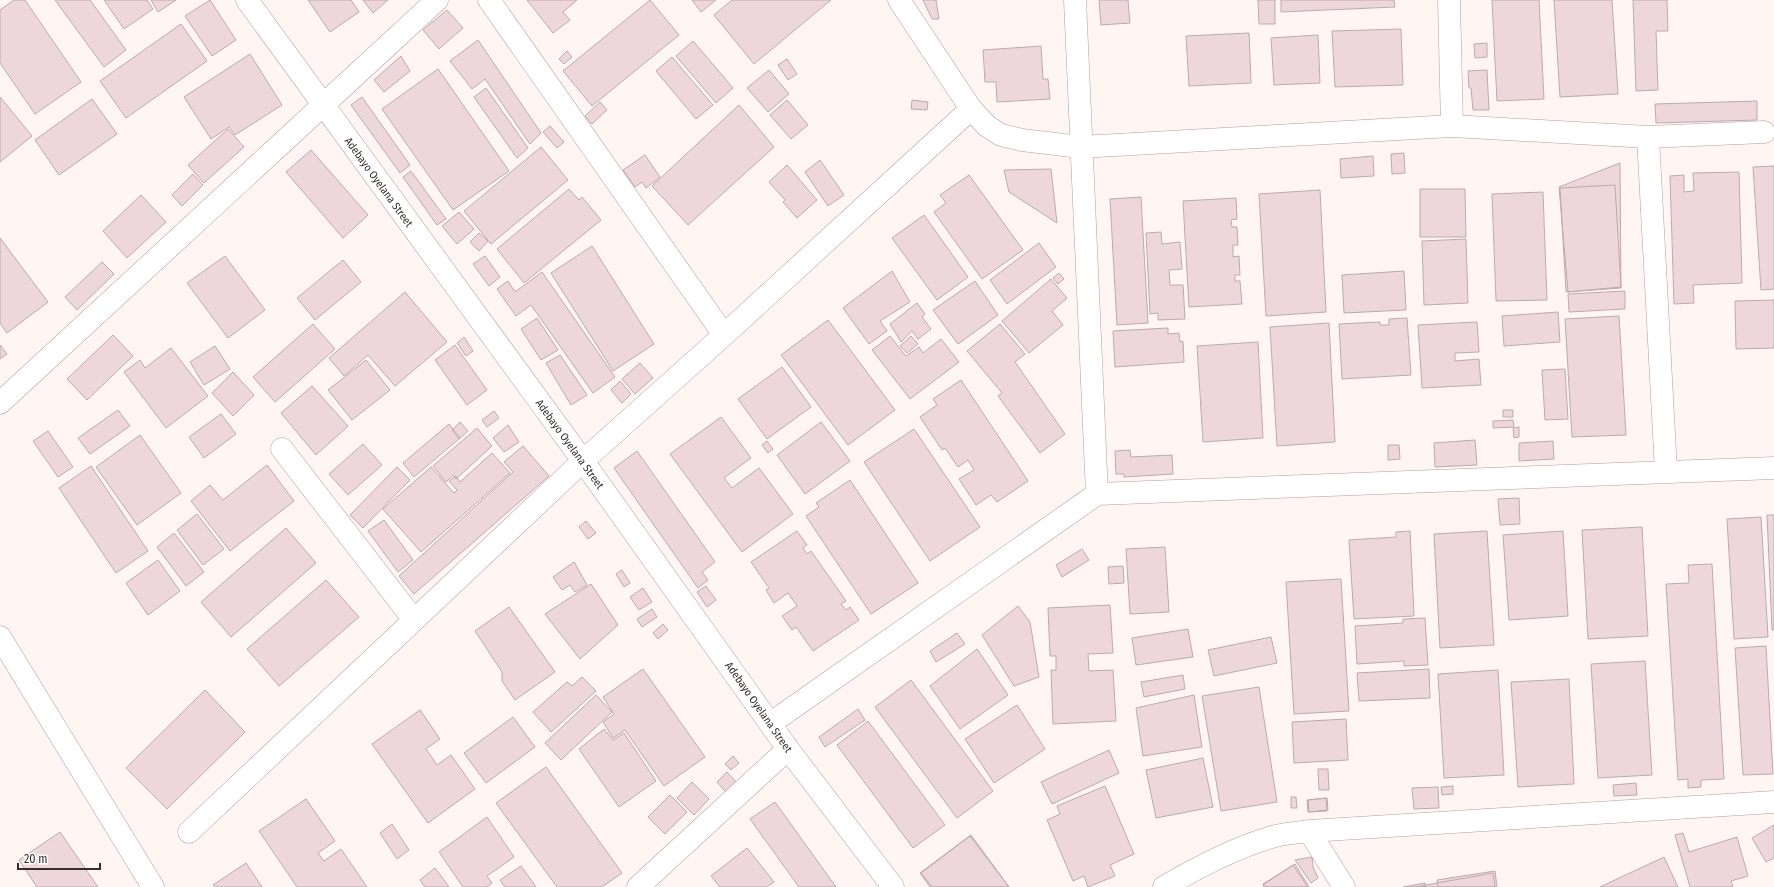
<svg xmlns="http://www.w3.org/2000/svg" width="1774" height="887" viewBox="0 0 1774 887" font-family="'Fira Sans Condensed',sans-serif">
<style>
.building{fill:#eed7db;stroke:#bea9ac}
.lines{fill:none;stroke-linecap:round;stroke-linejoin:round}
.minor-casing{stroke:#b29e9a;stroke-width:23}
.minor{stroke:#fff;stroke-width:22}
.labels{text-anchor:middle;stroke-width:3;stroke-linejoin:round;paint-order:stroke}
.street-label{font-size:11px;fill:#352c2b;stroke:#fff}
</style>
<rect width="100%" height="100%" fill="#fff6f4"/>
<path class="building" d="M14,0H25L81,82L35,114L0,63V10Z
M55,0H90L126,50L104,67Z
M104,0H147L153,9L124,29Z
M151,0H176L158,12Z
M210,0L236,40L212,56L185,16Z
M308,0H351L359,12L330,32Z
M363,0H388L373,13Z
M527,0H577L563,12L570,20L553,33Z
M650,0L679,35L592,106L563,71Z
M692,0H716L701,12Z
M732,0H831L754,64L714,15Z
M923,0H936L939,19H932Z
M1099,0H1128L1130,23L1101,25Z
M1258,0H1275V24H1259Z
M1281,0H1394L1395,7L1281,12Z
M1492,0H1539L1544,99L1497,101Z
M1554,0H1612L1618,94L1560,97Z
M1633,0H1667L1668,31H1656L1658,90L1636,91Z
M447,10L463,28L439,49L423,30Z
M181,24L207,61L126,118L100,81Z
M1401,29L1403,85L1335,87L1332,31Z
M1249,33L1251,83L1189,86L1186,36Z
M1318,35L1320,83L1274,85L1271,38Z
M478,40L541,133L530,144L485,79L472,89L450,61Z
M693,41L733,88L716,103L676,56Z
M1487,43V57L1475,58L1474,44Z
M1041,46L1043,79H1048L1050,99L997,102L996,82H985L983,50Z
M567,51L572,57L564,64L559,59Z
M250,54L282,105L235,135L229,127L211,139L184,97Z
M401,56L410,71L384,92L374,80Z
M672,57L713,105L696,119L656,71Z
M787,59L797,74L788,80L778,65Z
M438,69L509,171L453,210L382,109Z
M769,70L789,94L768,112L747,88Z
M1487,70L1489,110H1473L1471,88H1469L1468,71Z
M486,88L528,148L517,158L474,97Z
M0,97L32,136L0,162Z
M362,97L410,165L400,173L351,105Z
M92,99L117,134L59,175L35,140Z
M787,100L808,125L791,139L770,115Z
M912,100L928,102L927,110L911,109Z
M1757,101V120L1656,123L1655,104Z
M600,102L607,110L592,124L585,116Z
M739,105L774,147L688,225L652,186Z
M550,126L564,142L557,148L543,132Z
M228,129L244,147L204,183L188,165Z
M541,147L568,180L491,244L464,211Z
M311,150L368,215L343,238L286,172Z
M1404,153L1405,173L1392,174L1391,154Z
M645,155L660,177L646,188L642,182L635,187L623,170Z
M1373,156L1374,176L1341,178L1340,159Z
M820,160L844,195L828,206L805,172Z
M1620,163L1621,287L1568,292L1559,187Z
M787,165L817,200L797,218L783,202L785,200L769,182Z
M1774,166V289L1761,290L1753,167Z
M1051,169L1057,223L1009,192L1004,170Z
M411,171L446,219L437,225L403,177Z
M1739,172L1742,283L1693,285L1694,303L1674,304L1670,176L1684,175V192L1694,191L1693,173Z
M193,174L203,185L182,206L172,195Z
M969,175L1023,250L982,279L934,212L946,203L940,195Z
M1615,185L1621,288L1566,292L1560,188Z
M569,189L579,200L582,197L601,220L524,283L497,249Z
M1420,189H1465L1466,237H1420Z
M1320,190L1326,312L1266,316L1259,194Z
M1543,192L1547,300L1496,301L1492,194Z
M141,195L166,222L127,258L103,231Z
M1141,197L1148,323L1117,325L1110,199Z
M1236,198L1237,219L1231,220L1232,227H1237L1238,245H1233V257L1239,256L1240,275H1235V281H1240L1242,304L1189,307L1183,201Z
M459,212L474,229L457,244L442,226Z
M924,215L968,277L937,300L892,238Z
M1161,232L1162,244L1180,242L1182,269L1169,270L1170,285H1183L1185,319L1158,320V313L1150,314L1146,233Z
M479,233L488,241L479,251L470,242Z
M0,238L48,302L7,333L0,323Z
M1466,239L1468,303L1424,305L1422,241Z
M1039,243L1056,267L1007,304L990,280Z
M592,246L654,344L613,371L551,273Z
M225,256L265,310L228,338L187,283Z
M485,256L500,277L489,286L473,264Z
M343,260L361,282L315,320L297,298Z
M102,262L114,274L77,310L65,297Z
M892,271L910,302L880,321L887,331L869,344L843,308Z
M1404,271L1406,310L1344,313L1342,275Z
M542,272L615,377L593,393L531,305L516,316L497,289L508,281L515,292Z
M1059,273L1064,279L1058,284L1053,278Z
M1051,279L1067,298L1052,311L1063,325L1029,353L1002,321Z
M975,281L998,315L958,344L933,310Z
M1625,291V309L1569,312L1568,294Z
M405,292L447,342L395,386L368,355L344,376L329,358Z
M1774,300V348L1736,349L1735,301Z
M917,303L925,314L922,317L931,329L918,339L912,331L901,342L890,324Z
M1558,312L1560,342L1504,346L1502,316Z
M1619,316L1626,435L1572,437L1565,319Z
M537,318L558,350L541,360L521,329Z
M1407,318L1411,375L1342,379L1339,324L1380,322V325H1389V319Z
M828,320L895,410L848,445L781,355Z
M1477,322L1479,352L1455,353V361L1479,359L1481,385L1422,388L1418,325Z
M1329,323L1335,442L1277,446L1270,327Z
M313,324L335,349L275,402L253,377Z
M1000,324L1025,354L1015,362L1065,434L1040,453L998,396L1002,393L967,351Z
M1168,328V334L1179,333L1180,342L1183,341L1184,362L1115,367L1113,331Z
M113,335L133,356L87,400L67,379Z
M890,336L906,356L919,347L923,353L941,339L959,362L910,399L872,350Z
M911,336L918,344L907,353L900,346Z
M464,337L473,351L466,356L457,343Z
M1258,342L1263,438L1203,442L1197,346Z
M0,345L7,354L0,359Z
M455,345L487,390L467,405L435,360Z
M215,346L230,369L204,385L190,362Z
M171,348L208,396L166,428L124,372L140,360L145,368Z
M560,355L587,395L571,405L546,363Z
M366,360L390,390L352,420L328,390Z
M640,363L653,378L635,394L622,379Z
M782,367L811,407L767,439L738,399Z
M1565,369L1568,419L1545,420L1542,370Z
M233,372L254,395L233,416L212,393Z
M961,380L1028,481L997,502L991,495L976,505L959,479L974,470L968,460L958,467L945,448L942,450L920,417L937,405L933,399Z
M620,381L631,394L622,403L611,390Z
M312,386L348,426L316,455L281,413Z
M118,410L130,426L90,454L78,438Z
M1503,410H1513V417H1503Z
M494,411L499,418L487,427L482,420Z
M221,414L236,434L204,458L189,437Z
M721,417L751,458L724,478L732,488L759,468L793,514L742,552L670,454Z
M1513,420L1514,427L1493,428V421Z
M460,422L468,431L459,439L452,430Z
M821,422L850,461L805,494L777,455Z
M449,424L460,438L414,477L403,463Z
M508,425L519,442L504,452L493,438Z
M1519,427V437L1514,438L1513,428Z
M477,428L492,446L456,479L453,475L446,482L433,466Z
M914,429L980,527L930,561L864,462Z
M48,431L73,467L58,477L33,441Z
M140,435L181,493L137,525L96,467Z
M1475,440L1477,465L1435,467L1434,443Z
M767,441L773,449L768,453L762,445Z
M1553,441L1554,459L1519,461V443Z
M363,444L382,465L348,495L329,474Z
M1388,445H1399L1400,459L1388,460Z
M523,446L549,476L414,594L399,576L513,472L504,462Z
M1130,450L1131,457L1172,455L1173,474L1124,477V474H1116L1115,451Z
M637,451L715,562L702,572L708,580L698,588L614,468Z
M492,453L510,473L421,552L383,509L431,467L454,493L457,490L449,481L456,476L460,482Z
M267,465L294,501L230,551L191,501L210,485L223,500Z
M91,466L148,551L116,573L59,488Z
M397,467L410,480L363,528L350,515Z
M850,480L918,583L871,614L806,516L819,507L816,503Z
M1519,498L1520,524L1500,525L1498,499Z
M197,514L224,549L203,565L177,530Z
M1767,515H1774V630H1772Z
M1761,517L1768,637L1734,639L1727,519Z
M384,520L413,560L398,572L368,531Z
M586,521L596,533L588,539L579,527Z
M1642,527L1648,636L1588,639L1582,530Z
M286,528L316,563L231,637L201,602Z
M797,531L807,545L803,548L807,554L811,551L846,601L841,604L846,610L850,607L859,620L813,651L796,627L792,630L782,616L797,606L788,593L774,603L766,590L769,588L751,562Z
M1410,531L1414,616L1354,619L1349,540L1396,537V532Z
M1487,531L1494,645L1440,648L1434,534Z
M1563,531L1568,616L1509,620L1503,535Z
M174,533L204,572L186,586L157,547Z
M1165,547L1169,612L1130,614L1126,549Z
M1082,549L1089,560L1062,577L1056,565Z
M158,560L180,591L148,615L126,583Z
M574,562L587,585L575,592L570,585L562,590L553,577Z
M1712,564L1724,779L1701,780V787L1688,788V779L1678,780L1666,584L1689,583L1688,565Z
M1123,566L1124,583L1109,584L1108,567Z
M622,570L630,583L624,587L616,574Z
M1341,579L1349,711L1294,714L1286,582Z
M326,580L359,617L279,686L247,649Z
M591,584L618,625L580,659L545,614Z
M706,586L716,600L707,607L697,592Z
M643,588L652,602L639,610L630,597Z
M1110,605L1113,653L1088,654L1089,671L1113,670L1116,721L1053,724L1051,670H1056V656H1050L1048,608Z
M1018,606L1030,622L1039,677L1014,686L982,635Z
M509,607L555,672L515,700L502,681V672L475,631Z
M652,609L657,617L642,627L637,619Z
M1425,618L1428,665L1404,666V661L1357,664L1355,626L1403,623V619Z
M663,624L668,630L658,639L653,633Z
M1188,629L1193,657L1136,665L1132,638Z
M957,633L965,644L936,662L930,651Z
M1271,637L1277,663L1214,676L1208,650Z
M1766,646L1773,774L1743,775L1735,648Z
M977,649L1008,695L960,729L930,686Z
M1645,661L1652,775L1598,778L1591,664Z
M643,669L705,757L664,786L625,730L613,738L603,722L614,714L603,697Z
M1429,669L1430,698L1359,701L1357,673Z
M1498,670L1504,775L1444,778L1438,674Z
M1183,675L1185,689L1144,697L1141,682Z
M582,677L596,691L551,732L533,712L567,682L572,686Z
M1569,679L1574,784L1518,787L1511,682Z
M911,680L993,791L957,818L875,707Z
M1259,687L1277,802L1221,811L1202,696Z
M205,690L245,732L167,809L126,768Z
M596,695L612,712L561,760L545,743Z
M1194,695L1202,747L1143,756L1136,708Z
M1017,705L1045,749L994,783L965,739Z
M858,709L865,720L825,747L819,737Z
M420,710L440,739L426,749L437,765L451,755L475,789L428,823L372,744Z
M513,717L535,747L486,783L464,753Z
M1346,719L1348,760L1294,763L1292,722Z
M868,721L945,825L913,848L837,745Z
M604,729L613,740L624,733L656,781L619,807L579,749Z
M1109,750L1119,773L1052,804L1041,782Z
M733,756L739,763L731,770L725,764Z
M1203,758L1213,807L1156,818L1146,770Z
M546,767L622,873L602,887H557L496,803Z
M1318,769H1328L1329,790H1319Z
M727,772L736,782L726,792L717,782Z
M692,782L709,799L694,815L677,798Z
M1636,783L1637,795L1614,796L1613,785Z
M1105,786L1134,854L1110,865L1115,876L1088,887L1084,876L1073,881L1047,820L1060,814L1057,806Z
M1453,786V794L1442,795L1441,787Z
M1438,787L1439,808L1414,809L1412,788Z
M670,795L687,812L665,834L648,817Z
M1291,797H1296L1297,808H1291Z
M1326,798L1327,811L1309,812L1308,800Z
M1327,798L1328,810L1308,812L1307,800Z
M306,799L335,841L318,853L324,861L341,849L367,887H297L259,831Z
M775,802L836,887H799L750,819Z
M487,817L514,857L487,876L492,883L487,887H463L439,852Z
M392,824L409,850L397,859L380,833Z
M1774,825V858L1766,862L1752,838Z
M60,832L98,887H37L19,860Z
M1683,833L1689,852L1737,837L1748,876L1731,881L1733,887H1690L1675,835Z
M971,835L1009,887H930L920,873Z
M970,836L1009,887H932L921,873Z
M747,848L774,882L767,887H720L711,876Z
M1312,857L1313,867L1318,878L1311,883L1295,860Z
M1664,857L1678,887H1600Z
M246,863L262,887H215L213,885Z
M1295,864L1309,887H1265L1263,884Z
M1293,865L1308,887H1264L1263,885Z
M521,866L536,887H505L500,880Z
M435,868L449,887H425L420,880Z
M1495,871L1497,887H1438L1437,880Z
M1493,873L1495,887H1415Z
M1425,883L1426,887H1403Z"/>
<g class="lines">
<g class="minor-casing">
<path id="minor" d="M247,0L583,461L788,749L893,887
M489,0L724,335
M899,0L971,109L987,126L1001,135L1022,140L1080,147L1452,126L1648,137L1764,132
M1075,0L1097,494
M1449,0L1452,126
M1648,137L1666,471
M0,403L437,0
M282,449L414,620
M0,637L153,887
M771,723L1097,494L1774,468
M1309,831L1344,887
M189,832L583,461L724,335L971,109
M638,887L788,749
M1164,887C1198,867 1234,848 1272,837C1284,833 1297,833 1309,831L1774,802"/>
</g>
<use href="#minor" class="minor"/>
</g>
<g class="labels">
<g class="street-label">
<text transform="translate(379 182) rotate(54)" y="4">Adebayo Oyelana Street</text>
<text transform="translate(570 444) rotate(54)" y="4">Adebayo Oyelana Street</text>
<text transform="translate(759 707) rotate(55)" y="4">Adebayo Oyelana Street</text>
</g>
</g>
<path d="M18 863v6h82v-6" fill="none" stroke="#352c2b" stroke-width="2"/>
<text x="24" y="863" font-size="12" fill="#352c2b" stroke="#ffffff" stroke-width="3" paint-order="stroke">20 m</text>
</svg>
